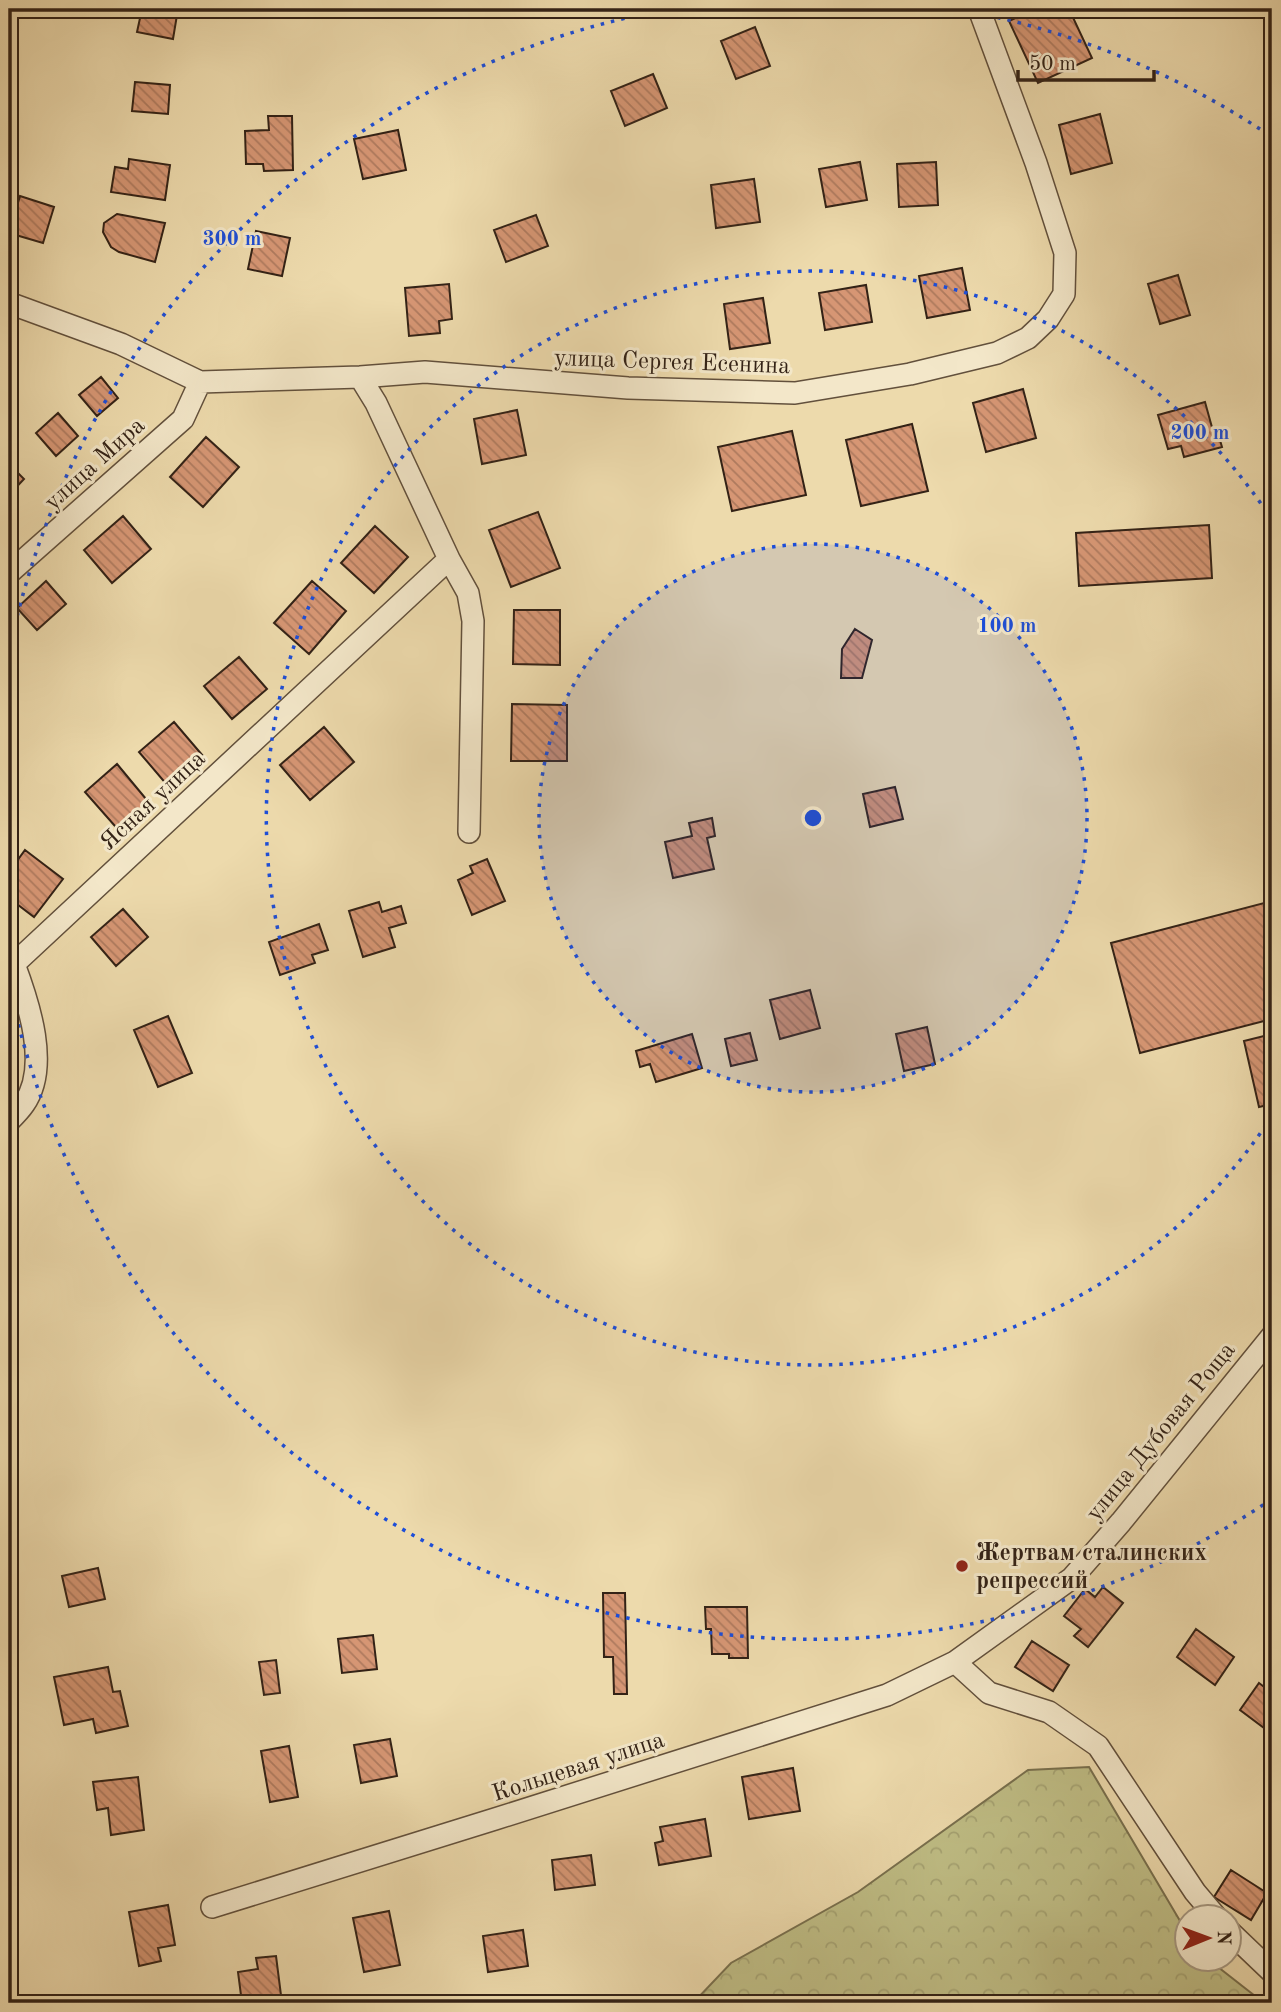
<svg xmlns="http://www.w3.org/2000/svg" width="1281" height="2012" viewBox="0 0 1281 2012" font-family="'Old Standard TT',serif">
<style>
.forest{fill:url(#forest-crowns);stroke:#79704e;stroke-width:2}
.building{fill:url(#building-back-hatch);stroke:#332216;stroke-width:2}
.lines{fill:none;stroke-linecap:round;stroke-linejoin:round}
.street-casing{stroke:#62503c;stroke-width:24}
.street{stroke:#f3e7c9;stroke-width:21}
.ring{fill:none;stroke:#1d4ed8;stroke-width:3.5;stroke-dasharray:3.5 7}
.poi-dot{fill:#8f2418;stroke:#f3e7c9;stroke-width:2.5}
.labels{text-anchor:middle;stroke-width:6;stroke-linejoin:round;paint-order:stroke}
.street-label{font-size:24px;fill:#332216;stroke:#f3e7c9}
.poi-label{font-size:24px;font-weight:bold;fill:#332216;stroke:#f3e7c9;text-anchor:start}
.centre{fill:#1d4ed8;stroke:#f3e7c9;stroke-width:3.5}
.ring-label{font-size:21px;text-anchor:middle;font-weight:bold;fill:#1d4ed8;stroke:#f3e7c9;stroke-width:6;stroke-linejoin:round;paint-order:stroke}
</style>
<defs>
<pattern id="forest-crowns" width="20" height="18" patternUnits="userSpaceOnUse" patternTransform="scale(1.75)"><rect width="20" height="18" fill="#bfbd85"/><path d="M2 6a3 3 0 1 1 6 0M12 15a3 3 0 1 1 6 0" fill="none" stroke="#a5a272"/></pattern>
<pattern id="building-back-hatch" width="6" height="6" patternUnits="userSpaceOnUse" patternTransform="scale(1.75)"><rect width="6" height="6" fill="#d69674"/><path d="M-1 5l2 2M0 0l6 6M5-1l2 2" fill="none" stroke="#ae7a5e"/></pattern>
</defs>
<rect width="100%" height="100%" fill="#eddaac"/>
<filter id="stains"><feTurbulence type="fractalNoise" baseFrequency=".00286" numOctaves="4"/><feColorMatrix values="0 0 0 0 .2 0 0 0 0 .09 0 0 0 0 .02 0 0 0 .5 -.17"/></filter>
<radialGradient id="worn" r=".72"><stop offset=".6" stop-color="#630" stop-opacity="0"/><stop offset="1" stop-color="#630" stop-opacity=".3"/></radialGradient>
<path class="forest" d="M1089,1767L1186,1931V1960H1209L1264,2003H693L731,1963L858,1892L1028,1770Z"/>
<path class="building" d="M142,9H178L173,39L137,32Z
M1035,9H1069L1092,58L1038,83L1009,21Z
M755,27L770,66L736,79L721,41Z
M653,74L667,108L625,126L611,91Z
M135,82L170,85L168,114L132,111Z
M1100,114L1112,163L1071,174L1059,125Z
M268,116H292L293,170L264,171L263,164H246L245,131L269,130Z
M398,130L406,170L363,179L354,139Z
M129,159L170,165L165,200L111,192L115,167L128,169Z
M860,162L867,200L826,207L819,169Z
M936,162L938,205L899,207L897,164Z
M754,179L760,222L716,228L711,185Z
M20,196L54,207L43,243L9,233Z
M117,214L165,223L155,262L119,252L111,247L103,232L104,223Z
M536,215L548,246L506,262L494,230Z
M256,231L290,238L282,276L248,269Z
M962,268L970,310L927,318L919,276Z
M1178,275L1190,315L1160,324L1148,284Z
M449,284L452,319L439,321L440,333L409,336L405,288Z
M866,285L872,322L825,330L819,293Z
M763,298L770,343L730,349L724,304Z
M101,377L118,398L97,416L79,395Z
M1023,389L1036,438L986,452L973,403Z
M1205,402L1213,431L1217,430L1222,447L1184,457L1181,446L1168,449L1158,415Z
M517,410L526,455L482,464L474,419Z
M58,413L78,436L56,456L36,433Z
M912,424L928,491L861,506L846,440Z
M792,431L806,495L732,511L718,447Z
M206,437L239,467L203,507L170,477Z
M12,467L24,479L9,495V470Z
M538,512L560,568L511,587L489,530Z
M123,516L151,549L112,583L84,550Z
M1209,525L1212,578L1079,586L1076,533Z
M375,526L408,557L374,593L341,563Z
M46,581L66,604L37,630L17,608Z
M312,581L346,611L309,654L274,623Z
M514,610H560V665L513,664Z
M855,629L872,640L862,678H841L842,649Z
M239,657L267,689L232,719L204,686Z
M512,704L567,705V761H511Z
M174,722L203,756L168,786L139,752Z
M324,727L354,762L310,800L280,765Z
M117,764L151,805L122,834L85,792Z
M895,787L903,819L870,827L863,794Z
M712,818L715,836L707,838L714,869L673,878L665,842L692,836L689,823Z
M25,850L63,879L34,917L9,898V872Z
M487,859L505,901L472,915L458,880L473,873L470,866Z
M1272,901V1019L1140,1053L1111,943Z
M379,902L382,912L401,906L406,923L389,928L395,947L363,957L349,911Z
M123,909L148,937L116,966L91,937Z
M319,924L328,950L312,955L315,963L280,975L269,942Z
M810,990L820,1028L780,1039L770,1000Z
M168,1016L192,1073L158,1087L134,1030Z
M927,1027L935,1064L904,1071L896,1034Z
M750,1033L757,1060L731,1066L725,1039Z
M692,1034L702,1068L656,1082L650,1064L640,1067L636,1051Z
M1272,1034V1104L1259,1107L1244,1041Z
M98,1568L105,1599L69,1607L62,1576Z
M1103,1587L1123,1603L1088,1647L1074,1636L1081,1629L1064,1616L1085,1589L1095,1597Z
M603,1593H625L627,1694H614L613,1657H604Z
M705,1607H747L748,1658H729V1654H712L711,1629H706Z
M1196,1629L1234,1657L1215,1685L1177,1657Z
M373,1635L377,1669L342,1673L338,1639Z
M1032,1641L1069,1665L1053,1691L1015,1667Z
M276,1660L280,1693L264,1695L259,1662Z
M108,1667L113,1692L120,1691L128,1726L96,1733L93,1719L64,1725L54,1677Z
M1259,1683L1272,1693V1734L1240,1710Z
M390,1739L397,1776L361,1783L354,1745Z
M289,1746L298,1797L270,1802L261,1751Z
M793,1768L800,1811L749,1819L742,1777Z
M138,1777L144,1830L111,1835L108,1808L97,1810L93,1782Z
M705,1819L711,1856L659,1865L655,1843L663,1841L660,1827Z
M591,1855L595,1885L555,1890L552,1860Z
M1231,1870L1267,1893L1251,1920L1214,1897Z
M168,1905L175,1945L158,1948L161,1961L139,1966L129,1912Z
M389,1911L400,1965L364,1972L353,1918Z
M523,1930L528,1966L488,1972L483,1936Z
M276,1956L282,2003H242L238,1972L258,1969L256,1958Z"/>
<g class="lines">
<g class="street-casing">
<path id="street" d="M9,303L121,344L200,382L360,377L425,372L628,388L795,393L910,374L997,353L1028,338L1048,319L1064,294L1065,253L1036,163L979,9
M449,559L468,593L473,621L469,832
M9,573L183,419L200,382
M9,1121C14,1116 20,1110 24,1104C50,1067 29,1004 14,964L449,559L376,403L360,377
M212,1907L495,1819L887,1695L955,1662
M1217,1918L1195,1892L1098,1746L1049,1712L989,1693L955,1662L1072,1578L1121,1522L1272,1336
M1228,1930L1272,1972"/>
</g>
<use href="#street" class="street"/>
</g>
<circle cx="813" cy="818" r="274" fill="#1d4ed8" fill-opacity=".12"/>
<g class="ring">
<circle cx="813" cy="818" r="274"/>
<path d="M1272 1116A547 547 0 1 1 1272 520"/>
<path d="M1272 1499A821 821 0 0 1 10 989M10 647A821 821 0 0 1 670 9M956 9A821 821 0 0 1 1272 137"/>
</g>
<circle class="poi-dot" cx="962" cy="1566" r="7"/>
<g class="labels">
<g class="street-label">
<text transform="translate(672 361) rotate(2)" y="8">улица Сергея Есенина</text>
<text transform="translate(94 463) rotate(-42)" y="8">улица Мира</text>
<text transform="translate(152 800) rotate(-43)" y="8">Ясная улица</text>
<text transform="translate(1160 1431) rotate(-51)" y="8">улица Дубовая Роща</text>
<text transform="translate(578 1766) rotate(-18)" y="8">Кольцевая улица</text>
</g>
<g class="poi-label">
<text x="976" y="1560">Жертвам сталинских<tspan x="976" dy="28">репрессий</tspan></text>
</g>
</g>
<circle cx="813" cy="818" r="10" class="centre"/>
<g class="ring-label">
<text x="232" y="245">300 m</text>
<text x="1200" y="439">200 m</text>
<text x="1007" y="632">100 m</text>
</g>
<rect width="1281" height="2012" fill="none" stroke="#eddaac" stroke-width="35"/>
<rect x="10" y="10" width="1260" height="1991" fill="none" stroke="#332216" stroke-width="3.5"/>
<rect x="18" y="18" width="1246" height="1977" fill="none" stroke="#332216" stroke-width="2"/>
<g transform="translate(1208 1938) rotate(89)"><circle r="33" fill="#f3e7c9" stroke="#a69881" stroke-width="2"/>
<path d="M0-5L12 26L0 18L-12 26Z" fill="#8f2418"/>
<text y="-10" font-size="19" font-weight="bold" text-anchor="middle" fill="#332216">N</text>
</g>
<path d="M1018 70v10h136v-10" fill="none" stroke="#332216" stroke-width="3.5"/>
<text x="1029" y="70" font-size="21" fill="#332216" stroke="#f3e7c9" stroke-width="5" paint-order="stroke">50 m</text>
<rect width="100%" height="100%" filter="url(#stains)"/>
<rect width="100%" height="100%" fill="url(#worn)"/>
</svg>
